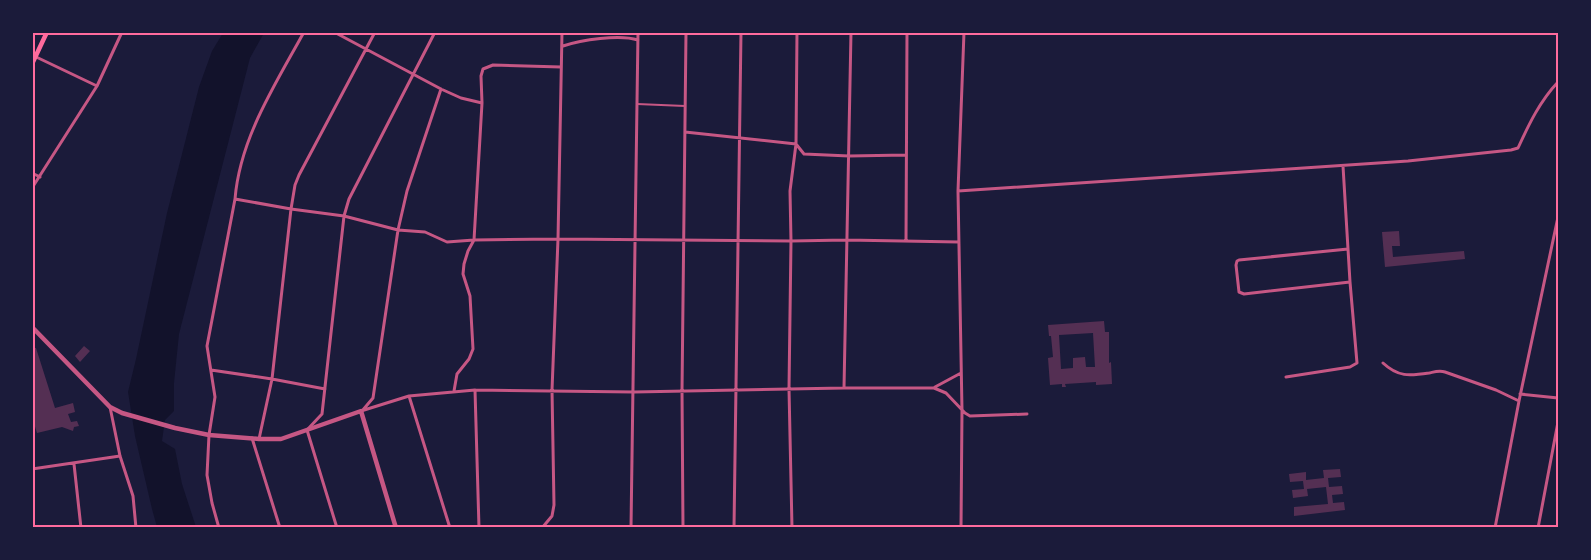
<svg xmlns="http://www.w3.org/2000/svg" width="1591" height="560" viewBox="0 0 1591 560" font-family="'PT Serif',serif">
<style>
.water{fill:#12122b}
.building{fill:#542f53;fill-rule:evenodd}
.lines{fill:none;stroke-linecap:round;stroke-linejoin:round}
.service{stroke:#c65784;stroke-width:2}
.minor{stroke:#c65784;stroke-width:3}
.tertiary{stroke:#c65784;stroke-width:4.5}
.secondary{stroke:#ff6b9d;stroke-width:4.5}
.neatline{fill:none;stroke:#ff6b9d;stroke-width:2}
</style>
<rect width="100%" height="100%" fill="#1b1b3a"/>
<path class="water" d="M223,33H264L250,58L179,334L174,383V411L165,420L162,441L175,449L182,484L196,527H157L152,509L135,436L128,392L136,359L167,213L199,87L212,51Z"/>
<path class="building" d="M1399,231L1400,246H1392L1393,257L1464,251L1465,259L1385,267L1382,232Z
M1104,321L1105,332H1109V363L1111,362L1112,384L1096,385V382L1065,384L1066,387H1062V384L1050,385L1048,358L1053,357L1051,336H1049L1048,325ZM1093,333L1095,367H1086L1085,357L1073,358V368L1061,369L1059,335Z
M84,346L90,351L80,362L75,356Z
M32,348H36L55,408L73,403L75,412L68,414L71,422L77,421L79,426L74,427L73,431L62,427L37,433L32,417Z
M1340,469L1341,477L1328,478L1329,487L1342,486L1343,494L1332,495L1333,503L1344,502L1345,510L1294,516V507L1328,504L1326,487L1307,489L1308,496L1293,498L1292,490L1304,489L1303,481L1290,482L1289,474L1306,472V480L1324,478L1323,470Z"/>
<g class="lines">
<path class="service" d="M637,104L685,106"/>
<path class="minor" d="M334,32L441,89L461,98L482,103
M563,46C581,40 619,34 638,40
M32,55L97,86
M685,132L796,144L804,154L849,156L906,155
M1343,166L1348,249
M32,173L40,177
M32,188L97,86L122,32
M958,191L1408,161L1511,150L1518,148C1529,124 1540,101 1558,82
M235,199L291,209L344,216L398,230L425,232L447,242L474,240L558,239L791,241L846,240L959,242
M906,241L907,32
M1348,249L1350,282L1244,294L1239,292L1236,265L1237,261L1239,260Z
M1383,363C1398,377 1409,376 1429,373C1434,372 1439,370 1445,372L1496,390L1519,401
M211,370L272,379L325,389
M1286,377L1350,367L1357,363L1350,282
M935,387L961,373
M844,388L851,32
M475,390L479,528
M454,391L457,374L469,359L473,349L470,296L463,274L464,264L468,251L474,240L482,103L481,76L483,69L493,65L561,67
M1520,394L1558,398
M409,396L450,528
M110,407L120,456L133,496L136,528
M361,411L409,396L475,390L634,392L844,388H934L946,393L965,413L970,416L1027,414
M362,411L373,398L398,230L407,191L441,89
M252,438L280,528
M259,439L272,379L291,209L295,185L299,175L375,32
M74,464L81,528
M32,469L120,456
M219,528L212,503L207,475L209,435L215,397L207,346L235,199C240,138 275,85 304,32
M337,528L307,430L322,414L344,216L349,199L435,32
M542,528L552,516L554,505L552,390L558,239L562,32
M631,528L638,32
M683,528L682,391L686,32
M734,528L741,32
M792,528L789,389L791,241L790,191L796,144L797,32
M961,528L962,410L958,191L964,32
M1495,528L1519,401L1558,217
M1538,528L1558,422"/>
<path class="tertiary" d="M32,327L110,407L122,413L175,428L209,435L259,439H281L361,411L396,528"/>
<path class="secondary" d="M32,64L47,32"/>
</g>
<rect width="1591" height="560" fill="none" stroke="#1b1b3a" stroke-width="68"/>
<rect x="34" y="34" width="1523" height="492" class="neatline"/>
</svg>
